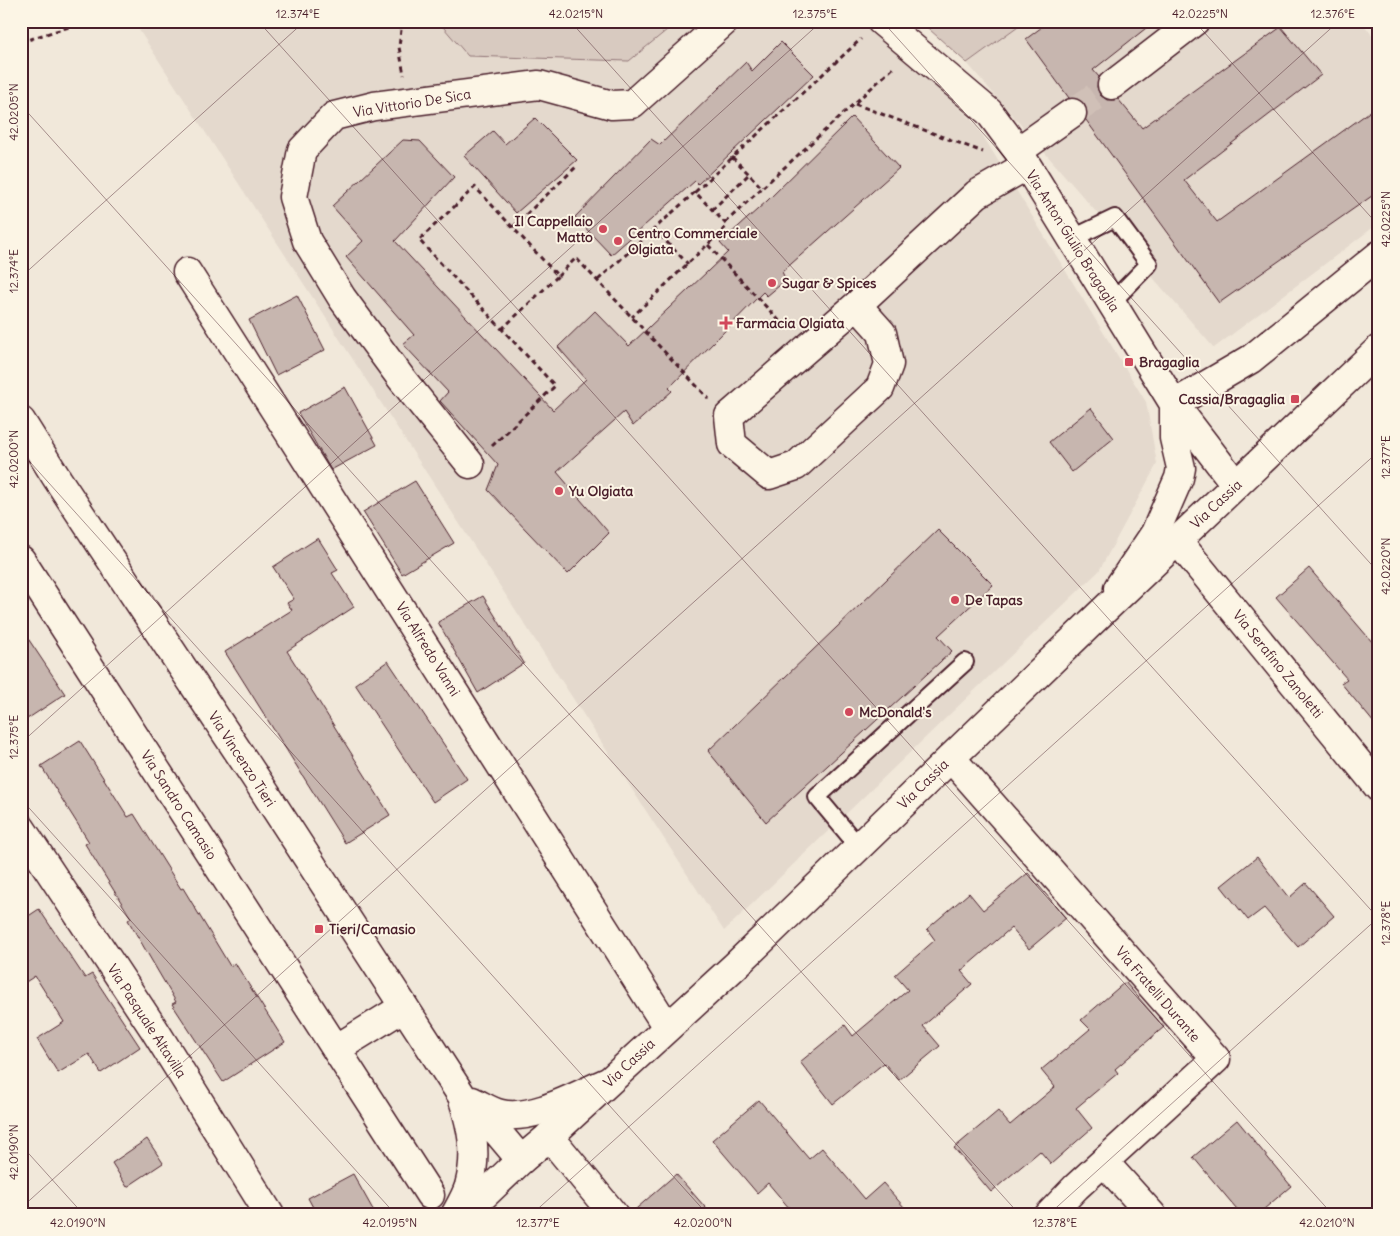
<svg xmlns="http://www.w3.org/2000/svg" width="1400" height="1236" viewBox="0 0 1400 1236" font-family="Delius,sans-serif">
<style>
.built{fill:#e4d9cd}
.green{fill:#d8cac0;stroke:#917476}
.building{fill:#c7b6af;stroke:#4a1f2b}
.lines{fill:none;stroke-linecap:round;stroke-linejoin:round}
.street-tunnel{stroke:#d0c0b7;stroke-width:28;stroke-dasharray:28 14;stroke-linecap:butt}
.lane-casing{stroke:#4a1f2b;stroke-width:20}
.street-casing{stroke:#4a1f2b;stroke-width:31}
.secondary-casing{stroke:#4a1f2b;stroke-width:31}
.primary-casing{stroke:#4a1f2b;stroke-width:31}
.path{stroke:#4a1f2b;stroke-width:3;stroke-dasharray:5 4;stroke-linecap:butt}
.lane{stroke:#fcf5e5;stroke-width:16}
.street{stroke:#fcf5e5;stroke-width:28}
.secondary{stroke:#fcf5e5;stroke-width:28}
.primary{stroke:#fcf5e5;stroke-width:28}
.ticks{fill:none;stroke:#4a1f2b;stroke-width:1;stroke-opacity:0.45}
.poi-dot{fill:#d1495b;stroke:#fcf5e5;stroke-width:2}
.labels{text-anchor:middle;stroke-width:4;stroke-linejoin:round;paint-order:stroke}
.street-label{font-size:14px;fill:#4a1f2b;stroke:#fcf5e5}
.poi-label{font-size:14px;font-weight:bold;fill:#4a1f2b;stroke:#fcf5e5;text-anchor:start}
.neatline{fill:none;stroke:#4a1f2b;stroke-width:2}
.ticks-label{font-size:12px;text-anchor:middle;fill:#4a1f2b}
</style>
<rect width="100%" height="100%" fill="#f1e8da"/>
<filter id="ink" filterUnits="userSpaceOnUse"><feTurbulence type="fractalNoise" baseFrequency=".02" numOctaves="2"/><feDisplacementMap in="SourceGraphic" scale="10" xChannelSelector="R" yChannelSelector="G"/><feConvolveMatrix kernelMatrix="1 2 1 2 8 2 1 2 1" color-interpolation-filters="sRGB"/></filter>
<g filter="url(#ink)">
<path class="built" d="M202,21H438L468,56L629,61L678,21H867L975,123L1146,402L1157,464L1099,571L724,931L139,30Z
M1025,21H1361L1379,44V223L1214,348L967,63Z"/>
<path class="green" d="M438,21H678L629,61L468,56Z
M920,21H1025L967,63Z"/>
<path class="building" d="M1050,21H1155L1093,70L1099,77L1097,87L1100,95L1107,100H1114L1118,99L1142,128L1281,27L1321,75L1184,180L1217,222L1379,105V191L1219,303L1086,120L1088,112L1084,104L1078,99L1069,98L1026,39Z
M781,42L814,75L698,184L695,181L611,255L575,217L651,139L660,145L746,62L752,71Z
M852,117L899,168L782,272L786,280L767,296L763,292L669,388L672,391L633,426L624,412L557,472L609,533L568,574L488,490L498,465L440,401L448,392L403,344L414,335L346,257L363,241L332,206L403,140L420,141L454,177L395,241L553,410L586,379L558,347L595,311L629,346L728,252L720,243L767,201Z
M535,118L577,160L516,213L464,156L493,131L505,144Z
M297,295L325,350L276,375L249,320Z
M345,387L377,445L331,470L298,413Z
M1091,408L1114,438L1072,472L1049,442Z
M415,481L454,543L402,574L363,512Z
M938,530L993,585L938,636L952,651L766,822L708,751Z
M318,538L338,570L332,573L354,607L287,651L390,815L345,843L225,652L292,610L287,603L294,599L273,567Z
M1309,568L1379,650V729L1341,683L1347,679L1276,597Z
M483,596L524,663L478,693L438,622Z
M21,628L65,694L21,723Z
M388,661L467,779L433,802L355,684Z
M80,741L128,817L134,814L181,889L183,888L230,966L235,963L285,1042L223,1082L172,1004L176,1002L128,920L131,918L85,844L89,842L41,766Z
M1257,857L1289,898L1306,883L1334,916L1298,947L1264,908L1248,920L1221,886Z
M1028,873L1066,918L1029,949L1011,928L961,971L972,984L923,1026L940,1046L899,1080L884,1063L833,1104L800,1062L845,1025L853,1036L908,990L895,975L935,940L927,929L969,893L983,910Z
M39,909L85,978L92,974L140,1047L101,1073L89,1054L58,1073L37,1039L64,1022L35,976L21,985V921Z
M1125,982L1164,1027L1115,1069L1118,1073L1076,1108L1092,1128L1051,1164L1040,1151L991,1192L954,1148L998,1111L1010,1125L1055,1087L1041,1070L1090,1029L1081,1020Z
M759,1100L809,1159L822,1148L865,1199L883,1183L911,1215H795L768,1183L757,1193L712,1140Z
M1237,1120L1291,1186L1257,1215H1242L1193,1157Z
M147,1139L163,1163L127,1187L112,1163Z
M353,1174L376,1215H317L308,1198Z
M676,1174L712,1215H629Z"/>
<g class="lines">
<path class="street-tunnel" d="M1072,113L1112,85"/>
<g class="lane-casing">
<path id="lane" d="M1071,239L1115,218L1149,264L1111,303
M858,846L817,797L965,662"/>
</g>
<g class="street-casing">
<path id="street" d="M881,21L989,112L1018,151L1174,404L1236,485
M1112,85L1195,21
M1018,151L1072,113
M187,272L667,1027
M857,305L882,333L889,364L880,388L796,466L769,475L732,444L729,416L857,305L977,194L1026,166
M1174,404L1251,359L1379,255
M470,464L401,378L342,298L307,241L293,197L302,150L334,116L374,106L539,85L612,105L632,104L725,21
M1177,540L1379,788
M21,560L430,1195
M1118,588L1155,533L1179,478L1181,468L1174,438V404
M951,758L1216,1059L1076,1187L1049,1215
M21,828L154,1029L270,1215
M336,1049L404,1007
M549,1136L614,1215
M1104,1162L1152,1215"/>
</g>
<g class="secondary-casing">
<path id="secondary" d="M21,421L58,480L255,777L462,1096L489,1122L521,1160
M472,1101C481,1105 491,1112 501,1114C533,1121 577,1095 605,1083
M455,1215C460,1206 466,1196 469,1186C478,1153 472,1128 462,1096"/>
</g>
<g class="primary-casing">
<path id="primary" d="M463,1215L521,1160L552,1134L735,966L1099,615L1379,349"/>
</g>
<path class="path" d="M402,21L399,47L404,75
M21,43L36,37L89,21
M855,104L983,152
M732,157L749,174
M695,192L861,39
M712,210L749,174L762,188L893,68
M725,223L762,188
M513,227L576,167
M654,229L688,264
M708,245L788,330
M558,276L576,258L709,399
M598,280L695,192L725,223L727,226L632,317
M492,446L555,386L419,240L475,187L558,276L503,328"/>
<use href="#lane" class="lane"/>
<use href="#street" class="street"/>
<use href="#secondary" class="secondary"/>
<use href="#primary" class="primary"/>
</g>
</g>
<path class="ticks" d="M258,21L1333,1215M570,21L1379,919M882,21L1379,573M1194,21L1379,226M21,105L1020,1215M21,277L305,21M21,452L708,1215M21,743L822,21M21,799L396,1215M21,1145L84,1215M21,1208L1339,21M531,1215L1379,451M1048,1215L1379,917"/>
<g class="poi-dot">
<circle cx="603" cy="229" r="5"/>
<circle cx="618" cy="241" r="5"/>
<circle cx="772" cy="283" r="5"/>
<path d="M723.5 315.5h5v5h5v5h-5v5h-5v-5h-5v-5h5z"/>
<rect x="1124" y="357" width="10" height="10" rx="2.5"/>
<rect x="1290" y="394" width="10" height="10" rx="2.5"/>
<circle cx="559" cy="491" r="5"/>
<circle cx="955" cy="600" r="5"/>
<circle cx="849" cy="712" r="5"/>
<rect x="314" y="924" width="10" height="10" rx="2.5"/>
</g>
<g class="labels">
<g class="street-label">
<text transform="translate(412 103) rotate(-9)" y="5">Via Vittorio De Sica</text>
<text transform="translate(1073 241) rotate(58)" y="5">Via Anton Giulio Bragaglia</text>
<text transform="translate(1216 504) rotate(-43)" y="5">Via Cassia</text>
<text transform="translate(428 649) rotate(58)" y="5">Via Alfredo Vanni</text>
<text transform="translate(1278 664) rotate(51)" y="5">Via Serafino Zanoletti</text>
<text transform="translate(242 759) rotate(57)" y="5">Via Vincenzo Tieri</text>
<text transform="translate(923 784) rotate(-44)" y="5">Via Cassia</text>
<text transform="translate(179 805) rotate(57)" y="5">Via Sandro Camasio</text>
<text transform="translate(1158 994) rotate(49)" y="5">Via Fratelli Durante</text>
<text transform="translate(147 1021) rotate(57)" y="5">Via Pasquale Altavilla</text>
<text transform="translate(629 1063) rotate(-43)" y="5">Via Cassia</text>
</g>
<g class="poi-label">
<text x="593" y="226" text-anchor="end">Il Cappellaio<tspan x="593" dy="16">Matto</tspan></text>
<text x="628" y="238">Centro Commerciale<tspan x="628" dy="16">Olgiata</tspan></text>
<text x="782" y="288">Sugar &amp; Spices</text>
<text x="736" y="328">Farmacia Olgiata</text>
<text x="1139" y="367">Bragaglia</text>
<text x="1285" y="404" text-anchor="end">Cassia/Bragaglia</text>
<text x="569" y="496">Yu Olgiata</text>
<text x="965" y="605">De Tapas</text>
<text x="859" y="717">McDonald's</text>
<text x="329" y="934">Tieri/Camasio</text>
</g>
</g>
<rect width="1400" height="1236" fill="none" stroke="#fcf5e5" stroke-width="55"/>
<rect x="28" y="28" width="1344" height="1180" class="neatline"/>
<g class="ticks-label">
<text x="298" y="18">12.374°E</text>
<text x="576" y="18">42.0215°N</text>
<text x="815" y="18">12.375°E</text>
<text x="1200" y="18">42.0225°N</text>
<text x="1333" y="18">12.376°E</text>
<text transform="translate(14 112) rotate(-90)" y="4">42.0205°N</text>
<text transform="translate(1386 219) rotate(-90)" y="4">42.0225°N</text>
<text transform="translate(14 271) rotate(-90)" y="4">12.374°E</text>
<text transform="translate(1386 457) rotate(-90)" y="4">12.377°E</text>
<text transform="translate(14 459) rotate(-90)" y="4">42.0200°N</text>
<text transform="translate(1386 566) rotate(-90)" y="4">42.0220°N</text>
<text transform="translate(14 737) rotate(-90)" y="4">12.375°E</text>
<text transform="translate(1386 923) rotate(-90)" y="4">12.378°E</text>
<text transform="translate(14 1152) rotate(-90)" y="4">42.0190°N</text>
<text x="78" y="1227">42.0190°N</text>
<text x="390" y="1227">42.0195°N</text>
<text x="538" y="1227">12.377°E</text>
<text x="703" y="1227">42.0200°N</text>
<text x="1055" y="1227">12.378°E</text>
<text x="1327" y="1227">42.0210°N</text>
</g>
</svg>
